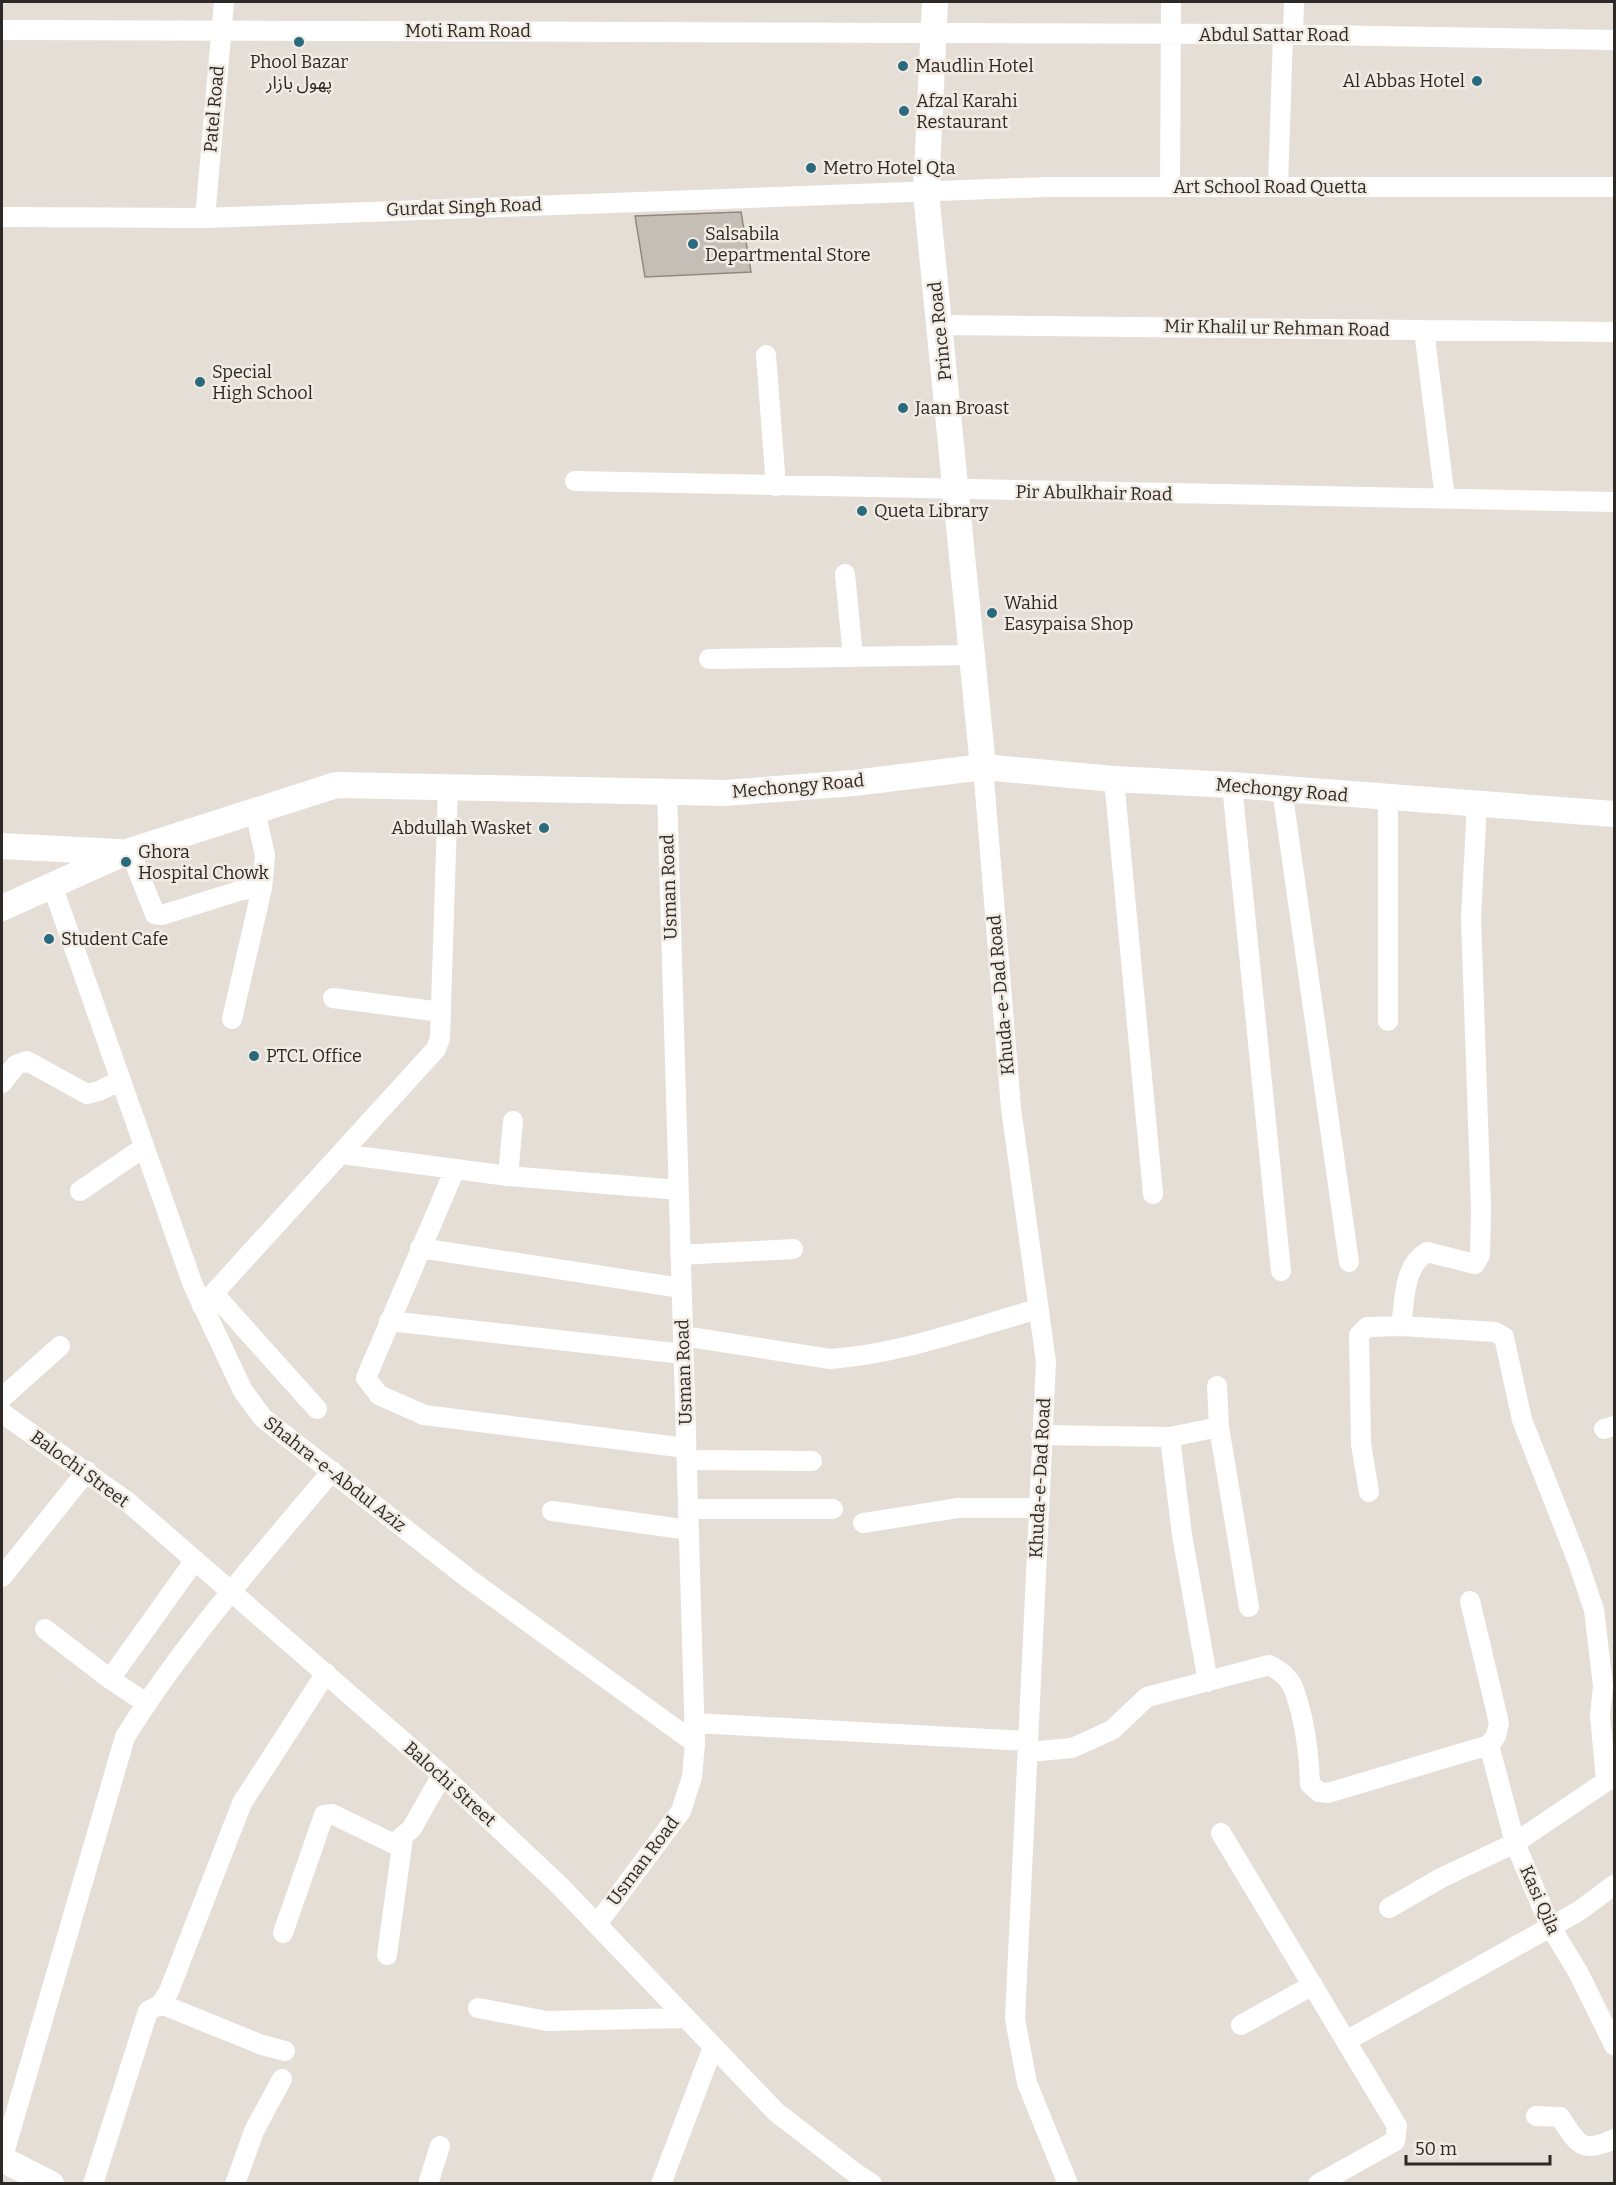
<svg xmlns="http://www.w3.org/2000/svg" width="1616" height="2185" viewBox="0 0 1616 2185" font-family="Bitter,'Noto Sans Arabic',serif">
<style>
.building{fill:#c4beb6;stroke:#8f8982;stroke-width:1.5}
.lines{fill:none;stroke-linecap:round;stroke-linejoin:round}
.minor{stroke:#fff;stroke-width:20}
.tertiary{stroke:#fff;stroke-width:26}
.poi-dot{fill:#2a6a7f;stroke:#f1ebe3;stroke-width:2}
.labels{text-anchor:middle;stroke-width:5;stroke-linejoin:round;paint-order:stroke}
.street-label{font-size:18px;fill:#2c2927;stroke:#f1ebe3}
.poi-label{font-size:18px;fill:#2c2927;stroke:#f1ebe3;text-anchor:start}
</style>
<rect width="100%" height="100%" fill="#e4ded6"/>
<path class="building" d="M741,212L751,272L645,277L635,216Z"/>
<g class="lines">
<path class="minor" d="M2,30L1261,34L1614,40
M1293,35L1294,2
M1170,187L1171,2
M1278,187L1283,34
M2,217L205,218L1048,187H1614
M205,218L224,2
M939,325L1614,332
M1424,330L1445,499
M766,355L776,486
M575,481L1614,502
M845,574L853,657
M709,659L972,655
M983,767L1011,1108L1046,1362L1015,2019L1027,2083L1068,2184
M1114,779L1153,1194
M1232,785L1281,1271
M1282,789L1349,1262
M1388,799V1021
M130,851L155,914L162,915L242,890L262,888
M52,885L193,1285L243,1391L263,1418L469,1579L695,1743
M333,998L441,1012
M232,1019L262,888L265,855L255,811
M2,1083L16,1065L27,1061L87,1094L99,1091L121,1080
M342,1154L508,1176L679,1190
M455,1169L366,1378L379,1395L424,1415L686,1448
M508,1176L513,1121
M80,1191L143,1148
M420,1248L681,1288
M680,1255L793,1249
M214,1294L317,1409
M202,1306L436,1049L440,1038L448,788
M389,1321L683,1354
M1401,1326C1405,1300 1403,1266 1427,1252L1475,1264L1480,1255L1481,1208L1471,918L1477,803
M683,1336L830,1359C901,1354 970,1328 1038,1309
M1217,1386L1219,1427L1249,1607
M2,1398L60,1346
M2,1413L129,1503L442,1775L560,1886L776,2112L855,2173L872,2184
M1604,1429L1614,1426
M1041,1435L1170,1437L1219,1427
M1170,1437L1182,1535L1208,1682
M687,1460L812,1461
M1369,1492L1361,1444L1359,1335L1367,1327L1401,1326L1495,1332L1504,1337L1522,1420L1578,1562L1594,1610L1603,1686L1600,1715L1606,1781
M688,1509H833
M552,1511L689,1530
M863,1523L957,1508H1038
M2,1577L87,1471
M45,1629L110,1679L146,1703
M110,1679L195,1560
M694,1723L1028,1741
M1489,1745L1515,1843L1550,1926L1578,1972L1614,2045
M1028,1752L1072,1748L1112,1730L1147,1697L1269,1665C1279,1670 1288,1676 1293,1687C1304,1716 1309,1753 1310,1784L1319,1792L1328,1793L1489,1745L1496,1736L1499,1723L1470,1601
M1221,1833L1397,2126L1395,2141L1318,2184
M1389,1908L1441,1878L1515,1843L1614,1776
M597,1924L681,1811L692,1777L695,1743L667,791
M283,1933L324,1815L332,1814L394,1844L412,1828L442,1775
M387,1955L403,1838
M161,2004L262,2045L285,2051
M478,2008L547,2021L685,2018
M1241,2025L1313,1985
M1346,2041L1579,1911L1614,1885
M1536,2116L1560,2117C1578,2144 1581,2154 1614,2139
M2,2160L125,1737C184,1642 260,1557 332,1471
M93,2184L148,2011L161,2004L169,1991L242,1803L326,1673
M235,2184L254,2131L282,2079
M428,2184L440,2146
M661,2184L713,2047"/>
<path class="tertiary" d="M935,2L926,193L983,767
M2,846L118,852
M2,908L124,853L336,785L725,793L854,783L983,767L1114,779L1232,785L1614,814
M2,2159L51,2184"/>
</g>
<g class="poi-dot">
<circle cx="299" cy="42" r="6"/>
<circle cx="903" cy="66" r="6"/>
<circle cx="1477" cy="81" r="6"/>
<circle cx="904" cy="111" r="6"/>
<circle cx="811" cy="168" r="6"/>
<circle cx="693" cy="244" r="6"/>
<circle cx="200" cy="382" r="6"/>
<circle cx="903" cy="408" r="6"/>
<circle cx="862" cy="511" r="6"/>
<circle cx="992" cy="613" r="6"/>
<circle cx="544" cy="828" r="6"/>
<circle cx="126" cy="862" r="6"/>
<circle cx="49" cy="939" r="6"/>
<circle cx="254" cy="1056" r="6"/>
</g>
<g class="labels">
<g class="street-label">
<text x="468" y="37">Moti Ram Road</text>
<text x="1274" y="41">Abdul Sattar Road</text>
<text transform="translate(214 109) rotate(-85)" y="6">Patel Road</text>
<text x="1270" y="193">Art School Road Quetta</text>
<text transform="translate(464 207) rotate(-2)" y="6">Gurdat Singh Road</text>
<text transform="translate(1277 328) rotate(1)" y="6">Mir Khalil ur Rehman Road</text>
<text transform="translate(940 331) rotate(-96)" y="6">Prince Road</text>
<text transform="translate(1094 493) rotate(1)" y="6">Pir Abulkhair Road</text>
<text transform="translate(798 786) rotate(-5)" y="6">Mechongy Road</text>
<text transform="translate(1282 790) rotate(5)" y="6">Mechongy Road</text>
<text transform="translate(669 887) rotate(-92)" y="6">Usman Road</text>
<text transform="translate(1001 995) rotate(-95)" y="6">Khuda-e-Dad Road</text>
<text transform="translate(684 1372) rotate(-92)" y="6">Usman Road</text>
<text transform="translate(80 1469) rotate(36)" y="6">Balochi Street</text>
<text transform="translate(335 1474) rotate(38)" y="6">Shahra-e-Abdul Aziz</text>
<text transform="translate(1040 1478) rotate(-87)" y="6">Khuda-e-Dad Road</text>
<text transform="translate(450 1784) rotate(42)" y="6">Balochi Street</text>
<text transform="translate(643 1861) rotate(-53)" y="6">Usman Road</text>
<text transform="translate(1540 1900) rotate(66)" y="6">Kasi Qila</text>
</g>
<g class="poi-label">
<text x="299" y="68" text-anchor="middle">Phool Bazar<tspan x="299" dy="21">پھول بازار</tspan></text>
<text x="915" y="72">Maudlin Hotel</text>
<text x="1465" y="87" text-anchor="end">Al Abbas Hotel</text>
<text x="916" y="107">Afzal Karahi<tspan x="916" dy="21">Restaurant</tspan></text>
<text x="823" y="174">Metro Hotel Qta</text>
<text x="705" y="240">Salsabila<tspan x="705" dy="21">Departmental Store</tspan></text>
<text x="212" y="378">Special<tspan x="212" dy="21">High School</tspan></text>
<text x="915" y="414">Jaan Broast</text>
<text x="874" y="517">Queta Library</text>
<text x="1004" y="609">Wahid<tspan x="1004" dy="21">Easypaisa Shop</tspan></text>
<text x="532" y="834" text-anchor="end">Abdullah Wasket</text>
<text x="138" y="858">Ghora<tspan x="138" dy="21">Hospital Chowk</tspan></text>
<text x="61" y="945">Student Cafe</text>
<text x="266" y="1062">PTCL Office</text>
</g>
</g>
<rect width="1616" height="2185" fill="none" stroke="#2c2927" stroke-width="6"/>
<path d="M1406 2155v9h144v-9" fill="none" stroke="#2c2927" stroke-width="3"/>
<text x="1415" y="2155" font-size="18" fill="#2c2927" stroke="#f1ebe3" stroke-width="4.5" paint-order="stroke">50 m</text>
</svg>
